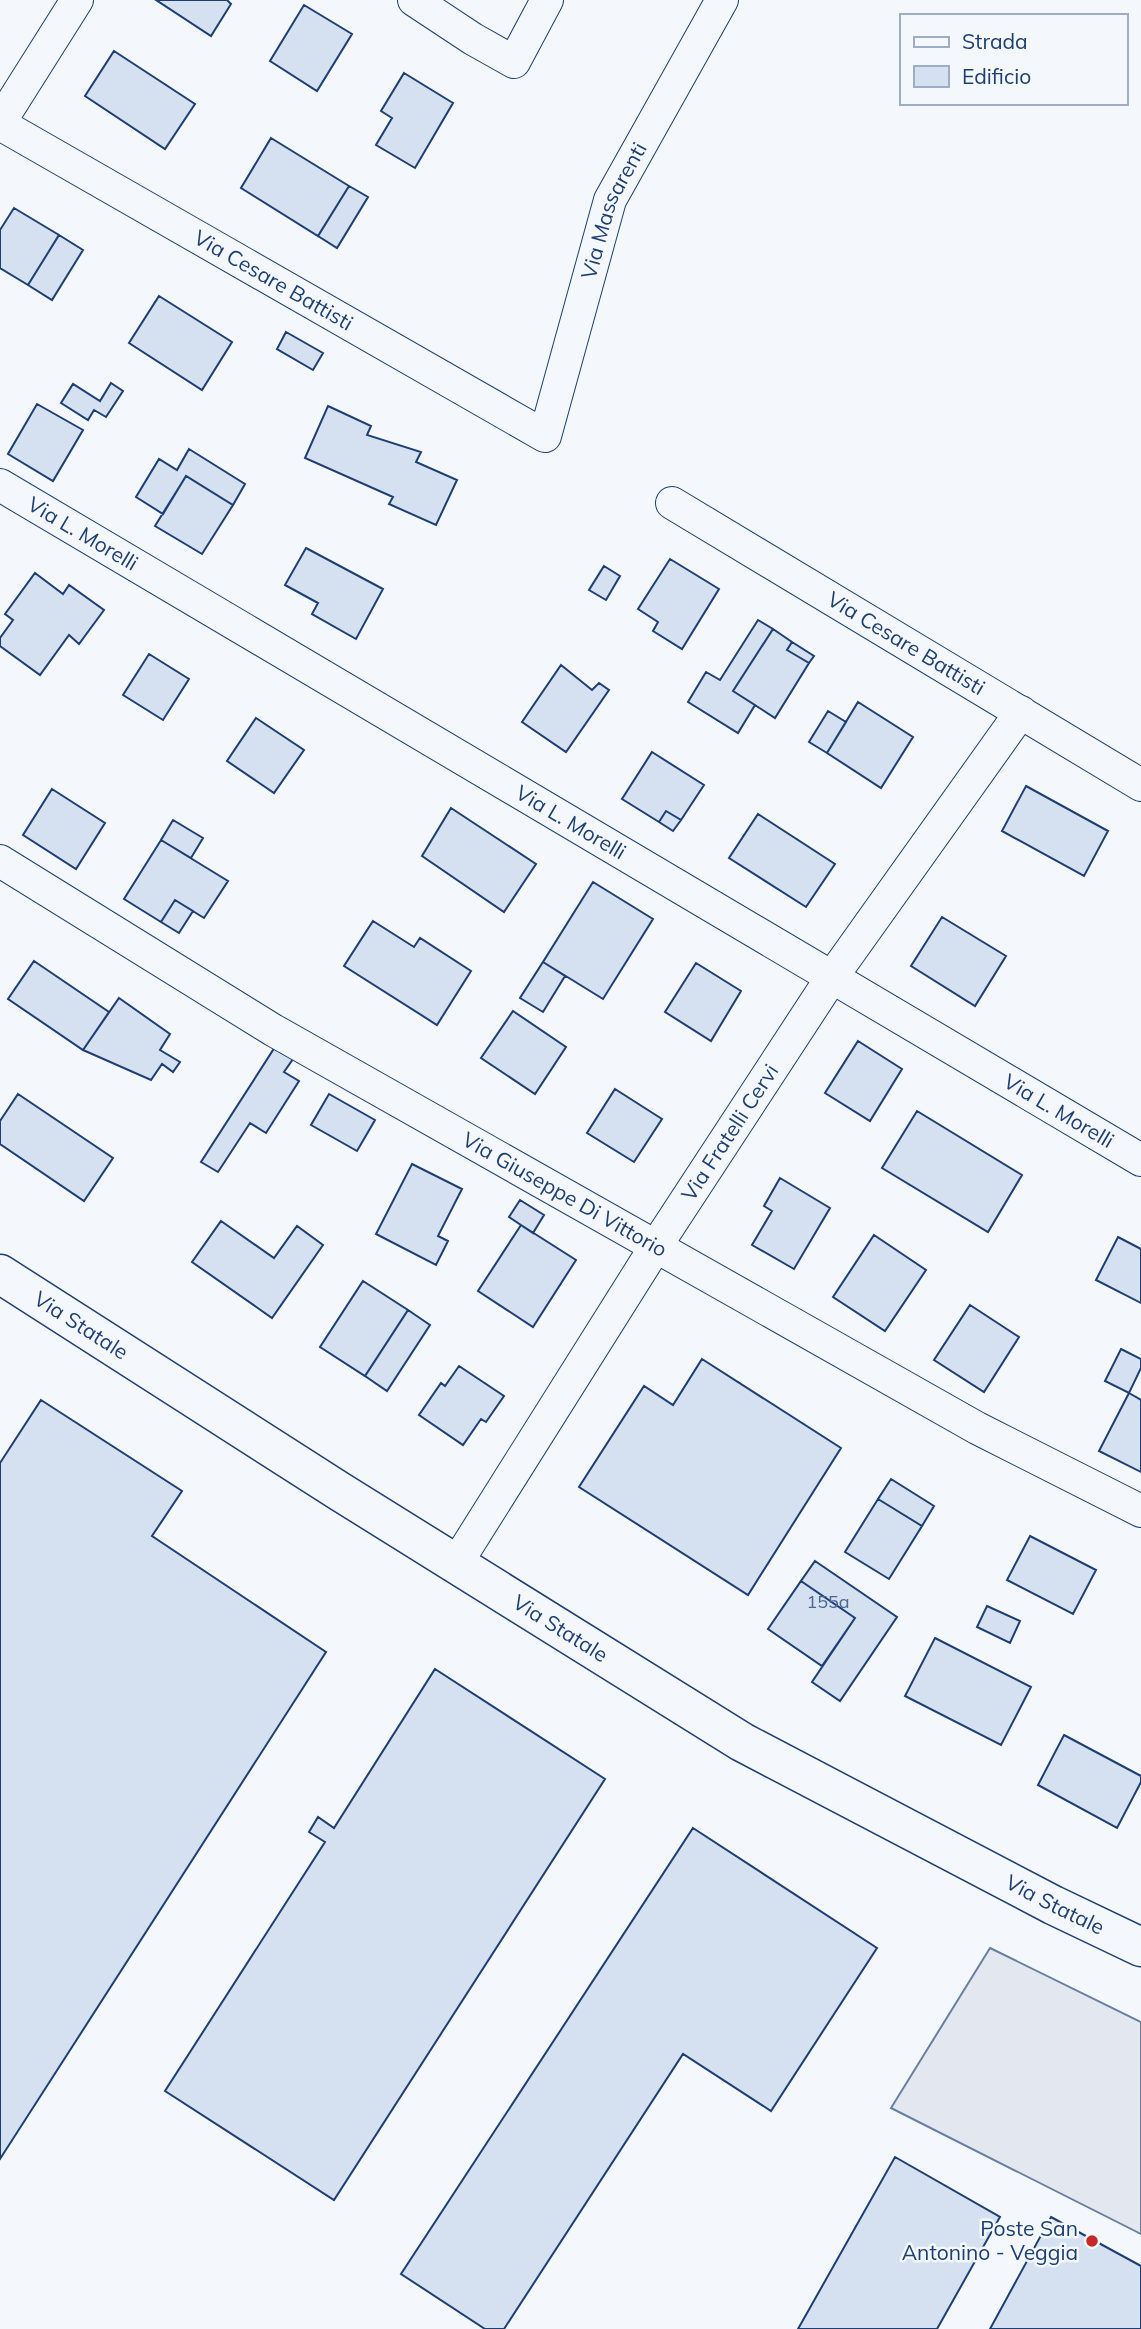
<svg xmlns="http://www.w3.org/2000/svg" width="1141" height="2329" viewBox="0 0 1141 2329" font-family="Mulish,sans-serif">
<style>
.parking{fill:#e3e8f0;stroke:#687fa3;stroke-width:2}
.building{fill:#d5e0f0;stroke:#1d3f73;stroke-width:2}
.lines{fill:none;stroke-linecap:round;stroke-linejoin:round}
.minor-casing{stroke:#1d3f73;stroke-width:34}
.secondary-casing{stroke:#1d3f73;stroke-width:41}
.minor{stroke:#f4f7fb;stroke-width:32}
.secondary{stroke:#f4f7fb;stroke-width:38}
.poi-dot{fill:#c62828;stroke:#f4f7fb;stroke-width:2.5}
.labels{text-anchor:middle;stroke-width:5;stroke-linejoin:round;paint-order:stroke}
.number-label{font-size:18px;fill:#4b6792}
.street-label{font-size:21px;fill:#1d3f73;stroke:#f4f7fb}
.poi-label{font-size:21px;fill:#1d3f73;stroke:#f4f7fb;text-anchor:end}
</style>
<rect width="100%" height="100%" fill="#f4f7fb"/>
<path class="parking" d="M990,1948L1141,2022V2234L891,2108Z"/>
<path class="building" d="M156,0H227L231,4L211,36Z
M304,5L352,34L317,91L270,61Z
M114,51L195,104L165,149L85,96Z
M404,73L453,103L415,168L376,145L392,118L381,111Z
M271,138L349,186L318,236L241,188Z
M349,186L368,197L337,248L318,236Z
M14,208L59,235L28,285L0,268V230Z
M59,235L83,250L52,300L28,285Z
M159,296L232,342L202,390L129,343Z
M286,332L323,353L313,370L277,349Z
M111,383L123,391L106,417L94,410L88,420L61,403L73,384L100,401Z
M37,404L83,430L53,481L8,454Z
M328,406L371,426L367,435L421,452L416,462L457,480L436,525L389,504L393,497L305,458Z
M189,449L245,484L233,505L186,476L163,514L136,497L159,459L177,470Z
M186,476L233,505L202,554L155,526Z
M306,548L383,589L356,639L312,614L318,603L285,585Z
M670,559L719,589L682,649L653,631L658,622L638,609Z
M604,566L620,576L606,600L589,590Z
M35,573L63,594L69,585L104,610L79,644L69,635L40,675L0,646V638L13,620L5,614Z
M758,620L773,629L733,691L755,705L738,733L688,702L706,672L720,680Z
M773,629L792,642L787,650L809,663L775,718L733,691Z
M792,642L814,656L809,663L787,650Z
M149,654L189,679L163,720L123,695Z
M561,665L592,690L599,683L609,690L566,752L522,722Z
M858,702L913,737L881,788L827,753Z
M828,711L846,722L827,753L809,742Z
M256,718L304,750L274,793L227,761Z
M652,752L704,785L681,820L666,811L659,822L622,799Z
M1026,786L1108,831L1084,876L1002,831Z
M52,789L105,823L76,869L23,835Z
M451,808L536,864L504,912L422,856Z
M666,811L681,820L673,831L659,822Z
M758,814L835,864L806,907L729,858Z
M173,820L203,838L191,858L161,840Z
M161,840L228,881L204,918L175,900L161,922L124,899Z
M593,882L653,919L603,999L543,962Z
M175,900L193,911L179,933L161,922Z
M942,917L1006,956L975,1006L911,966Z
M373,921L414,947L420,938L471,971L437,1025L344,966Z
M34,961L109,1012L83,1050L8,999Z
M543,962L565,976L543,1012L520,998Z
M696,963L741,991L711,1041L665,1012Z
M119,998L170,1034L160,1050L180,1062L173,1072L162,1064L151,1080L83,1050Z
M513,1011L566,1047L535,1094L481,1058Z
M858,1041L902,1069L870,1121L825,1093Z
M275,1047L293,1059L284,1072L299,1081L266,1133L250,1123L218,1172L201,1162Z
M615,1089L662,1119L634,1162L587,1133Z
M18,1094L113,1158L84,1201L0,1144V1121Z
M329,1094L375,1120L357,1151L311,1125Z
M917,1111L1022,1175L988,1232L882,1168Z
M412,1164L462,1189L438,1236L448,1241L436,1265L376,1234Z
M780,1178L830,1208L794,1269L752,1245L772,1211L764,1206Z
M520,1200L544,1215L533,1233L509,1217Z
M221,1221L274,1258L297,1226L323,1245L272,1318L192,1262Z
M521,1225L576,1260L533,1327L478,1291Z
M874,1235L926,1270L885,1331L833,1297Z
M1118,1237L1141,1249V1303L1096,1280Z
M363,1281L408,1310L365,1376L320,1347Z
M970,1305L1019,1337L984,1392L934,1360Z
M408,1310L430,1325L387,1391L365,1376Z
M1121,1349L1141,1359V1368L1129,1393L1105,1381Z
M702,1359L841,1448L748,1595L579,1487L644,1386L673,1405Z
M459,1366L504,1396L486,1422L481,1419L463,1445L419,1415L441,1383L445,1386Z
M1129,1393L1141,1400V1472L1099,1451Z
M41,1400L182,1491L152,1536L326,1652L0,2159V1463Z
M891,1479L934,1506L922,1526L878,1499Z
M878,1499L922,1526L889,1579L845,1552Z
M1030,1536L1096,1570L1073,1614L1007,1580Z
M815,1561L897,1617L840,1701L812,1682L855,1618L801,1581Z
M801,1581L855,1618L822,1666L768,1629Z
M987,1606L1020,1621L1010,1643L977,1627Z
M935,1638L1031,1687L1001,1745L905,1696Z
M435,1669L605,1779L334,2200L165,2091L325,1842L309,1832L318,1817L334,1828Z
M1064,1735L1141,1776V1782L1117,1828L1038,1785Z
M693,1828L877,1948L771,2111L683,2054L504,2329H485L401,2274Z
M895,2157L1000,2217L937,2329H798Z
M1051,2217L1141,2266V2329H990Z"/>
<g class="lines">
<g class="minor-casing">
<g id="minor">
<path d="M414,0L473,39L514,62L547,0"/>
<path d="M0,122L77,0"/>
<path id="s1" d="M0,124L545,436L610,200L722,0"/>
<path id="s2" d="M0,485L1141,1160"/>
<path id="s3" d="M672,503L1141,785"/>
<path id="s4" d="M0,861L273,1030L977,1428L1141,1511"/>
<path id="s5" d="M456,1564L656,1246L832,977L1021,712"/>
</g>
</g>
<g class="secondary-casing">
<g id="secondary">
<path id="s6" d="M0,1274L339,1491L742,1742L1053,1905L1141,1947"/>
</g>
</g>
<use href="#minor" class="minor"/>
<use href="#secondary" class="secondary"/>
</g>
<circle class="poi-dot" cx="1092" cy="2241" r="7"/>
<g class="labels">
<g class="number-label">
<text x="828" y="1608">155a</text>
</g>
<g class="street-label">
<text dy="7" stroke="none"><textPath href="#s1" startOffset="864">Via Massarenti</textPath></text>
<text dy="7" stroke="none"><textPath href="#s1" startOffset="315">Via Cesare Battisti</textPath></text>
<text dy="7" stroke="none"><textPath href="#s2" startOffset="96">Via L. Morelli</textPath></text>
<text dy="7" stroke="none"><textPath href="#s3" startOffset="273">Via Cesare Battisti</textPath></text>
<text dy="7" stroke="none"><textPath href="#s2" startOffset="663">Via L. Morelli</textPath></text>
<text dy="7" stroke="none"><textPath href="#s2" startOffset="1230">Via L. Morelli</textPath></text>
<text dy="7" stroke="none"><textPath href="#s5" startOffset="511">Via Fratelli Cervi</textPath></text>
<text dy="7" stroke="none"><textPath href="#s4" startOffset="656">Via Giuseppe Di Vittorio</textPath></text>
<text dy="7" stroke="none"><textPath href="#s6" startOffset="96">Via Statale</textPath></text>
<text dy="7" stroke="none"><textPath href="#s6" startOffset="663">Via Statale</textPath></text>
<text dy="7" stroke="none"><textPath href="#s6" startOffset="1230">Via Statale</textPath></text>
</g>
<g class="poi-label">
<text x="1078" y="2236">Poste San<tspan x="1078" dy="24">Antonino - Veggia</tspan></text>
</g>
</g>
<rect x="900" y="14" width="228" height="91" fill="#f4f7fb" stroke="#9eadc5" stroke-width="2"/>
<rect x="914" y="37" width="35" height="10" fill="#f4f7fb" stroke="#9eadc5" stroke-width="2"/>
<text x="962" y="49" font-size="21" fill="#1d3f73">Strada</text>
<rect x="914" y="66" width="35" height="21" fill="#d5e0f0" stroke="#9eadc5" stroke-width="2"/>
<text x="962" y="84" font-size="21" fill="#1d3f73">Edificio</text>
</svg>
